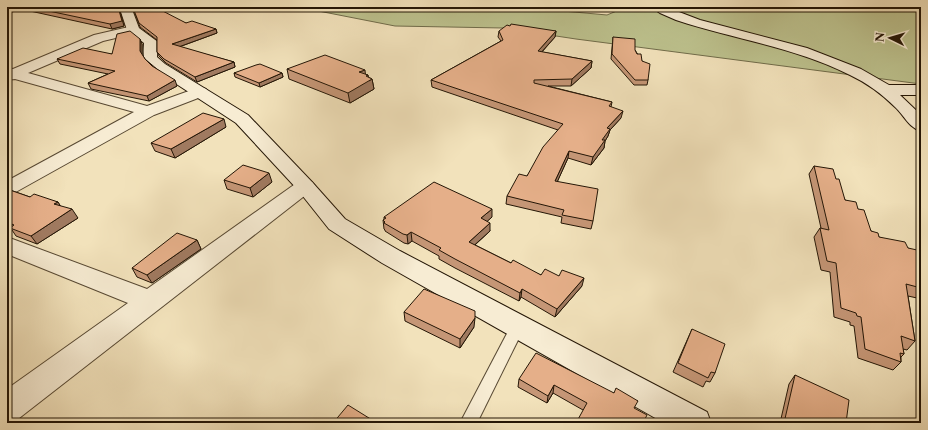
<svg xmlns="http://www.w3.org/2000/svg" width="928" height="430" viewBox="0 0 928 430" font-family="'Libre Caslon Text',serif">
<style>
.green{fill:#bdc28e;stroke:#706c4a}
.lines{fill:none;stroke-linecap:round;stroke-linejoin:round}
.lane-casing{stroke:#584933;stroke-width:2}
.street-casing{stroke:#584933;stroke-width:2}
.secondary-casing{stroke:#241606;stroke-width:2}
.lane{fill:#f7ecd3;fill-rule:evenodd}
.street{fill:#f7ecd3;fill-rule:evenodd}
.secondary{fill:#f7ecd3;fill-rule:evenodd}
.wall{fill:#c59676;stroke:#241606}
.shaded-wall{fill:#a07a60;stroke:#241606}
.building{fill:#e5af89;stroke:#241606}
</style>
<rect width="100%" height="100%" fill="#f2e2bb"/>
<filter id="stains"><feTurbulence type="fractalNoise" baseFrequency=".005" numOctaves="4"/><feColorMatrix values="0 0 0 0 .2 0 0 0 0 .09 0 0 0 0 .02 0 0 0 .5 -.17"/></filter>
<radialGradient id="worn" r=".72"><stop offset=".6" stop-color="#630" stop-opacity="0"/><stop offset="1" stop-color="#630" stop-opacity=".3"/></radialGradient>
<path class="green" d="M298,7H536L541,9L607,15L619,10L618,7H921V84L576,39L503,28L395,26Z"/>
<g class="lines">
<g class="lane-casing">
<path id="lane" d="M518,320L523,322L525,326L477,423H460L513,322Z"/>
</g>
<g class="street-casing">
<path id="street" d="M7,7H22L20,9L7,13Z
M133,26L137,27L139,30L137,33L103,41L28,73L147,106L200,87L206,89L208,92L206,95L154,115L14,193L7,195V181L134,112L15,79L7,80V68L13,69L94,35Z
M305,180L312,182L315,186L312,190L18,419L7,423V389L128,303L7,254V237L147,289L298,182Z"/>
</g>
<g class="secondary-casing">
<path id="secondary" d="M122,7H134L133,12L139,28L158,42L157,57L165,64L248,115L312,182L345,219L400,251L707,412L711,423H664L382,263L329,229L298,190L236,123L155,70C143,59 143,60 144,43L127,30L121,12Z
M651,7H666L700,20L807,48L861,69L889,85H921V95H900L921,115V131C909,128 904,115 895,107C882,94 867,83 850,75C795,47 733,39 676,20L660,13Z"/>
</g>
<use href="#lane" class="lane"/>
<use href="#street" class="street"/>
<use href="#secondary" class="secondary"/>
</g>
<path class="wall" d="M28,7H120V12L124,26L112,29L30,11Z
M133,8L186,23L216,29L217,33L179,47L234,62L235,67L197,82L166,63L159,56L157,52V40L140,27Z
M499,31H556L555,37L542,52L592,61L591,68L571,86H548L612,102L611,107L621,118L610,130L608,136L605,141L604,148L591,165L568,158L557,182L593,221L591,229L561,223L562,217L506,204L507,196L527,176L558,130L432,87L431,80L501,41L498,37Z
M613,37L635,50L642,61L648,80L647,85H634L611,59Z
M142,44V55L145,59L177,86L149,101L91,89L88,83L108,74L60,64L57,59L112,54Z
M287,69L365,74L368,75V77L372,79L374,89L350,103L289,79Z
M234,73H282L283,77L260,87L235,77Z
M226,127L175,158L155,151L151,143Z
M814,166L836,179L845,200L858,209L871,231L879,237L908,248L921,257V293L917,298L908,296L915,341L907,350L903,349L904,354L901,357V362L893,370L858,358L854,326L850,325V322L834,317L830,272L821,270L814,237L820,228H821L809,174Z
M224,180L272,182L253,197L227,189Z
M7,189L30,197L58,202L60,206L78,218L37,244L16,236L12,230L7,228Z
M384,217H492L487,221L490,231L475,245L511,263L541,275L582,286L555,317L521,297L519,301L455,268L439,259V256L412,241L408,244L404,243L385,231V230L384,229L383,220L384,219Z
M197,240L201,249L152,283L137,277L132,268Z
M404,312L474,327L460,348L405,321Z
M692,329L715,373L710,382L706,381L703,387L673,372Z
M795,375L846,423H780L789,384Z
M519,379L614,393L638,401L583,410L553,393L547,403L518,387Z"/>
<path class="shaded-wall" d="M118,7H120V12L124,26L112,29L110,24Z
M216,29L217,33L173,49L172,44Z
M556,31L555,37L537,57L538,51Z
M140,39L142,44V57L140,51Z
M592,61L591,68L571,86L572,79Z
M234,62L235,67L197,82L195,77Z
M365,70L366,80L359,72Z
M282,73L283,77L260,87L259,83Z
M368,75L369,81L372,79L374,89L350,103L348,93L366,76Z
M175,80L177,86L149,101L147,96Z
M623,111L621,118L610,130L608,136L605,141L604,148L591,165L593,157L602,140L607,128Z
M224,119L226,127L175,158L171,149Z
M569,151L568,158L554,189L555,181Z
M269,173L272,182L253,197L250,188Z
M58,202L63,210L54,204Z
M72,209L78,218L37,244L31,236Z
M492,209V217L481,227V218Z
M490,223V231L469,250V242Z
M411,232L412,241L408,244L407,235Z
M197,240L201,249L152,283L147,275Z
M584,278L582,286L555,317L557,309Z
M522,289L521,297L519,301L520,293Z
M475,318L474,327L460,348V339Z
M554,385L553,393L547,403L548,396Z"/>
<path class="building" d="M30,7H118L122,21L110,24Z
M133,7H155L186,23L192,21L216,29L172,44L234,62L195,77L164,59L157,52V37L139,23L133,8Z
M511,24L556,31L538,51L592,61L572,79L534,80V83L612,102L609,106L623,111L607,128L610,129L602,140H605L593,157L569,151L555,181L598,189L593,221L562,215L564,210L507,196L519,174L527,176L543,147L563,124L431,80L503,40L499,31L507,25L510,26Z
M130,31L140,39V51L145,59L152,66L175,80L147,96L88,83L115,71L57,59L83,48L112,54L117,34Z
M613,37L635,39V50L637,54H641L642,61L650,64L648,80H635L612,54Z
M325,55L365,70L359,72L368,75L366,76L372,79L348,93L287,69Z
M260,64L282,73L259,83L234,73L256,65Z
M203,113L224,119L171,149L151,143Z
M243,165L269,173L250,188L224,180Z
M814,166L833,169L836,179H839L845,200L856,202L858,209L864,210L871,231L878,233L879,237L905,242L908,248L917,250L921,257V288L906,284L915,341L901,336L904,354L900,353L901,362L865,349L861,317L857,316L856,313L841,308L836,263L827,261L820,228L829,230Z
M434,182L492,209L481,218L490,223L469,242L511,263L513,260L541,275L545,269L559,276L562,270L584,278L557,309L522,289L520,293L455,259L439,250L441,248L411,232L407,235L403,234L384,223L385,222L383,220L386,218L384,217Z
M7,189L30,197L34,194L58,202L54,204L72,209L31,236L10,228L14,225L7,222Z
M177,233L197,240L147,275L132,268Z
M424,289L475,311V318L460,339L404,312Z
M692,329L725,344L715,373L711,372L708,378L678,363Z
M536,353L614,393L616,388L638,401L634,408L647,415L643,423H576L587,403L554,385L548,396L519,379Z
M795,375L849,400L846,423H784Z
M348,405L377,423H333Z"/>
<rect width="928" height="430" fill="none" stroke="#f2e2bb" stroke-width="24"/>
<rect x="8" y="8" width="912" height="414" fill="none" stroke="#241606" stroke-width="2"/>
<rect x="12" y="12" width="904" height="406" fill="none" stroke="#241606"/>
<g transform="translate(890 38) rotate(275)" stroke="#f7ecd3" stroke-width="3" paint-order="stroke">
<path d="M0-3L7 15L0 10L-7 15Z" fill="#241606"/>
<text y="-6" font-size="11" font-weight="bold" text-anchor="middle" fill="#241606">N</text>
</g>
<rect width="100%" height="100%" filter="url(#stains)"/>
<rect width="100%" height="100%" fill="url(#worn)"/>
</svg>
